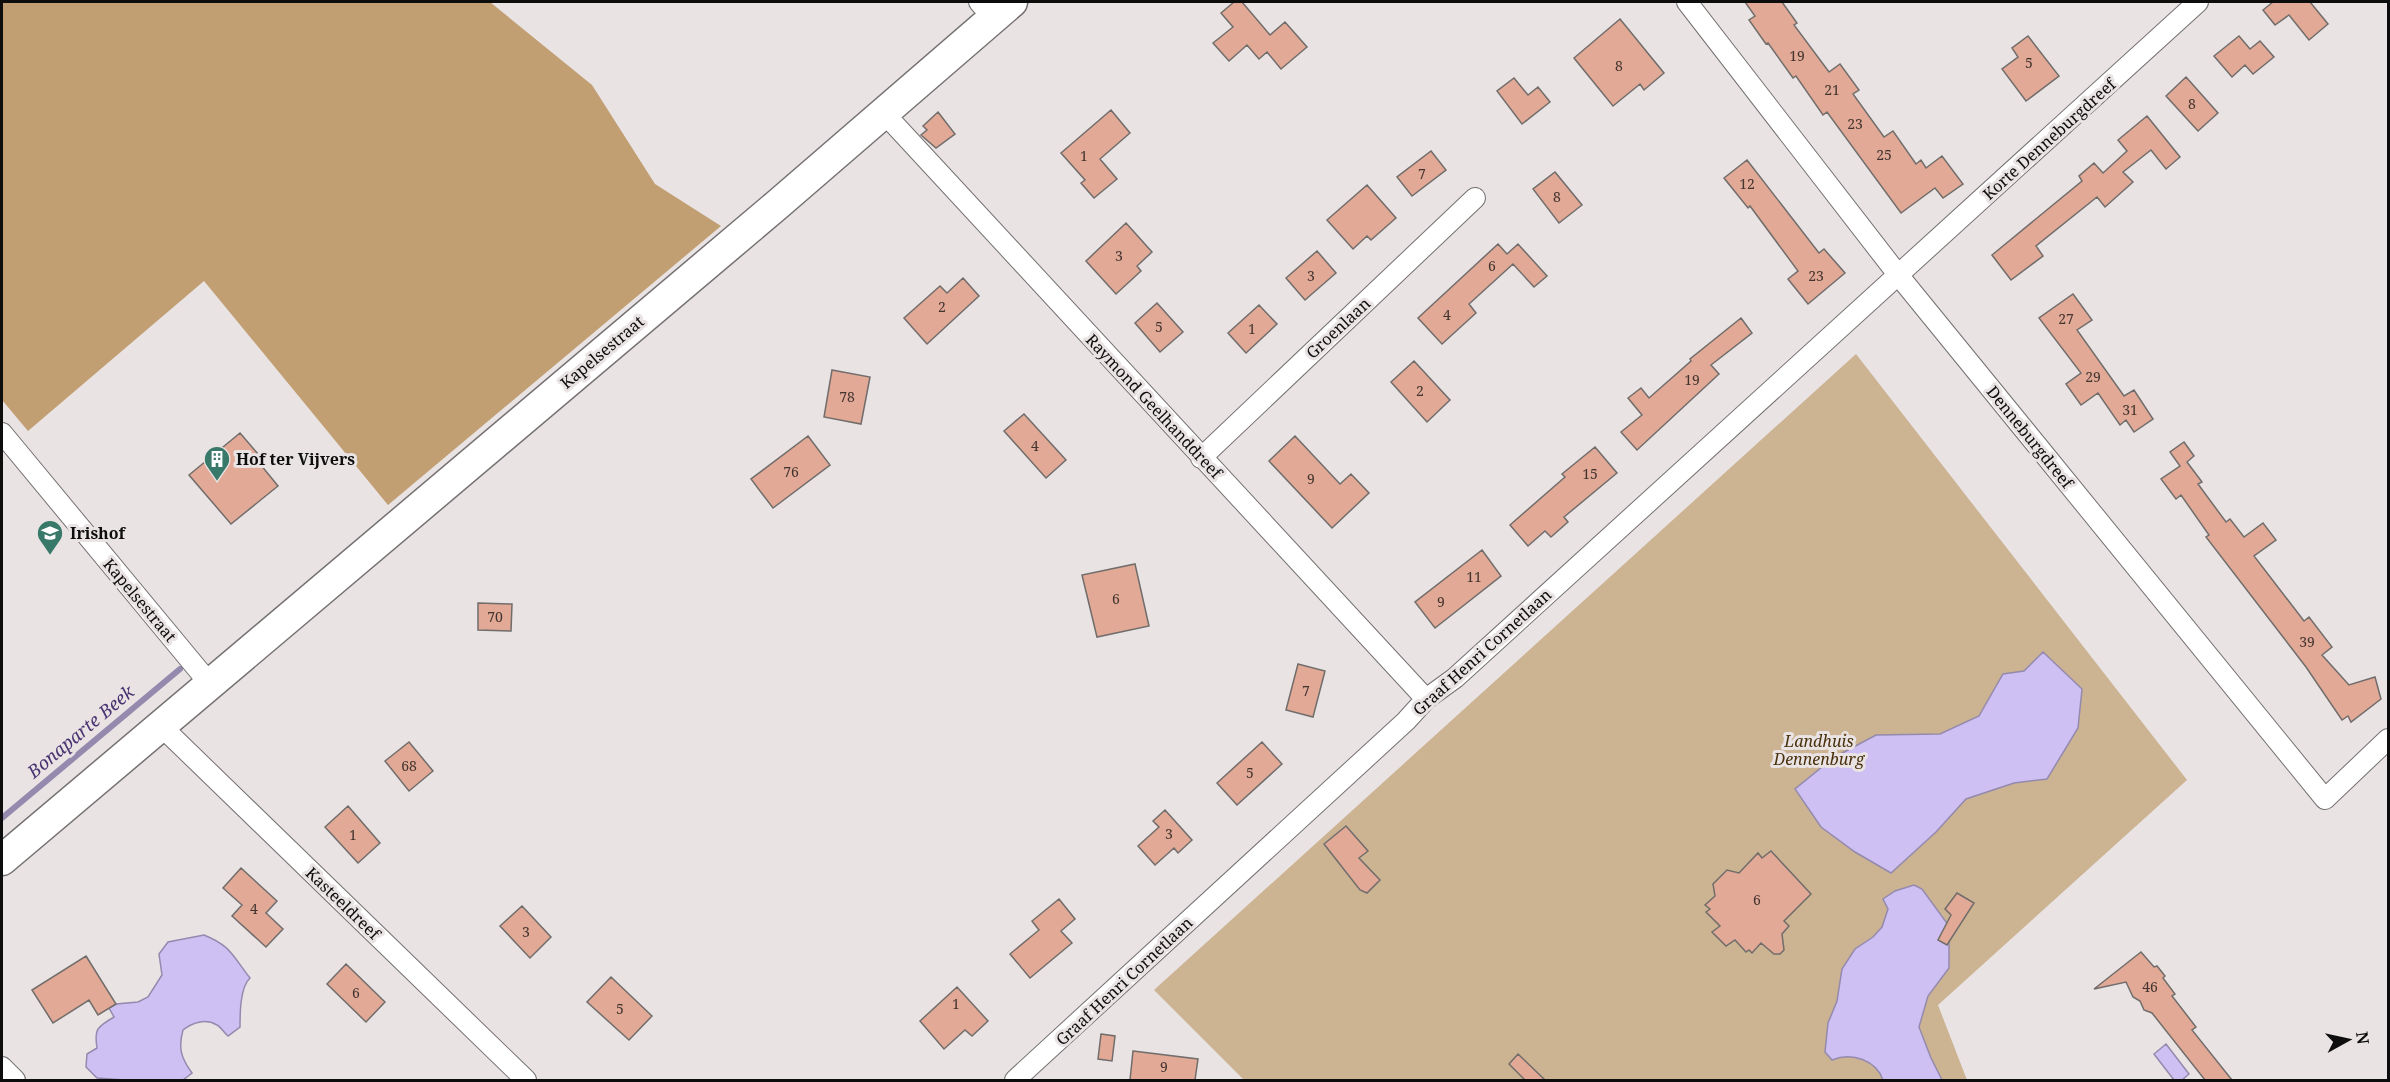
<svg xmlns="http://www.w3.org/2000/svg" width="2390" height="1082" viewBox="0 0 2390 1082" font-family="'Noto Serif',serif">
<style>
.green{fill:#ccb392}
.forest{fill:#c19f72}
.water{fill:#cec0f3;stroke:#948aae;stroke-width:1.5}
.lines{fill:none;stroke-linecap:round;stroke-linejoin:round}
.stream{stroke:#948aae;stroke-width:6}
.building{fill:#e1a996;stroke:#716d6b;stroke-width:1.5}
.minor-casing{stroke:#757071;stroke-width:22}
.primary-casing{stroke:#757071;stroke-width:33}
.minor{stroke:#fff;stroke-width:20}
.primary{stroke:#fff;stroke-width:30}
.labels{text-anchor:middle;stroke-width:6;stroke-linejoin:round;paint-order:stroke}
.number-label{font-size:14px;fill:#43342f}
.street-label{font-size:16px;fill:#0e0d0d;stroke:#e9e3e4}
.poi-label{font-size:16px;font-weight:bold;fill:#0e0d0d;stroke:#e9e3e4;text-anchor:start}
.park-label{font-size:16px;font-style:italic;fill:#49300c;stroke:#e9e3e4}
.water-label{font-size:18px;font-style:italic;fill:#493471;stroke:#e9e3e4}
</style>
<rect width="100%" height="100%" fill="#e9e3e4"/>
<path class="green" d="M1856,354L2187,780L1938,1005L1967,1080H1244L1154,990Z"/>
<path class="forest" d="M2,2H490L592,85L655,184L721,226L388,505L204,281L28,431L2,400Z"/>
<path class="water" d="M2043,652L2082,689L2078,728L2047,779L2014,783L1966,799L1936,832L1891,873L1855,852L1821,827L1795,789L1833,758L1876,735L1940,734L1979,716L2003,674L2024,671Z
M1914,885L1922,889L1949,926V968L1928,996L1919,1027L1931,1058L1942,1080H1883C1876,1060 1852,1052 1832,1060L1825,1052L1828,1023L1837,1001L1842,969L1855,949L1873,937L1882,927L1888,909L1883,899L1895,891Z
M204,935C231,946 232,955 250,978C240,987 240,1014 240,1027L228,1036C224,1033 221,1027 217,1025C205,1018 192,1023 183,1030C178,1048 181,1058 192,1073L183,1080H124L97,1078L86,1067L87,1054L97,1048C94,1029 97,1027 114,1017L109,1008L116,1004L138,1002L148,997L162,975L159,954L168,942Z
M2166,1044L2189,1074L2182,1080H2174L2154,1054Z"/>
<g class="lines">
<path class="stream" d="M2,818L180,669"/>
</g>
<path class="building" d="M1234,2H1242L1270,35L1285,22L1307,47L1281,69L1267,52L1259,59L1247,45L1229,61L1213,43L1233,27L1221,13Z
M1745,2H1782L1797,23L1794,25L1829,72L1840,64L1859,90L1853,94L1884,137L1893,131L1916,164L1921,160L1926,168L1942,156L1963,184L1943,198L1935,188L1901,213L1827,112L1823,115L1796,76L1793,78L1768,43L1766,44L1749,20L1755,16Z
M2273,2H2310L2328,24L2309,40L2289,15L2275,25L2263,10Z
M1620,19L1664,73L1644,90L1640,84L1613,106L1574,58Z
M2028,36L2059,76L2026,101L2002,69L2018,57L2012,48Z
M2239,36L2250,49L2260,41L2274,57L2253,74L2245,65L2232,77L2214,56Z
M2186,77L2218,113L2198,131L2166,96Z
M1514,78L1528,95L1538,87L1550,102L1522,124L1497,91Z
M1111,110L1130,133L1100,159L1117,179L1094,198L1081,183L1085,180L1061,153Z
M938,112L955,134L936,148L921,135L927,130L923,126Z
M2147,116L2180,157L2166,169L2151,150L2123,172L2133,182L2105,207L2097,197L2036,246L2043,256L2011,280L1992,255L2082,181L2079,176L2094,163L2103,173L2127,151L2118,140Z
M1431,151L1446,170L1412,196L1397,177Z
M1747,160L1819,253L1824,249L1845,273L1808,304L1788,279L1798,271L1750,206L1748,208L1724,178Z
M1555,172L1582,205L1559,223L1533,189Z
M1367,185L1396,218L1371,240L1367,236L1353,249L1327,220Z
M1126,223L1152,252L1137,266L1141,271L1116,294L1086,261Z
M1498,244L1507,254L1518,244L1547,276L1534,287L1513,264L1469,304L1476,313L1442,344L1418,318Z
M1317,251L1336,273L1305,300L1286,278Z
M963,278L979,296L927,344L904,318L940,286L947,293Z
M2073,294L2092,320L2077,330L2124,396L2134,390L2153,419L2134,432L2126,420L2120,425L2098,393L2081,405L2066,384L2081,373L2039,318Z
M1157,303L1183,332L1160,352L1135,323Z
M1259,305L1277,324L1246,353L1228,333Z
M1741,318L1752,333L1711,365L1719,374L1637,450L1621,432L1642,415L1628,398L1641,388L1649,398L1691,361L1690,359Z
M1414,361L1450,400L1427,422L1391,382Z
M832,370L870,377L861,424L824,417Z
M1024,414L1066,460L1046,478L1004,431Z
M240,433L264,461L260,464L278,486L231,524L189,475Z
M808,436L830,465L773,508L751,479Z
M1295,436L1340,484L1351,474L1369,493L1332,528L1269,461Z
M2184,442L2194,456L2187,462L2202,482L2198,484L2226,522L2230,519L2244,537L2263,523L2276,540L2254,556L2304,621L2309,617L2332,647L2322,655L2349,685L2375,677L2381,699L2351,722L2348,716L2342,720L2306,667L2206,537L2209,535L2181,495L2176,499L2161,479L2180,466L2170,452Z
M1595,447L1617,473L1564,517L1568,522L1551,537L1545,531L1528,546L1510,525L1565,477L1562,474Z
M1482,550L1501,576L1435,628L1415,602Z
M1135,564L1149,626L1097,637L1082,575Z
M478,603L512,604L511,631L478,630Z
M1298,664L1325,671L1313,717L1286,710Z
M409,742L433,771L409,791L385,761Z
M1262,742L1282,764L1237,805L1217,783Z
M348,806L380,843L358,863L325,827Z
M1165,810L1192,840L1178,853L1174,848L1155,865L1138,846L1159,827L1153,821Z
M1346,826L1368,851L1359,858L1380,880L1367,893L1360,890L1324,844Z
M1771,851L1811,894L1784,921L1789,926L1782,934L1784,950L1780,954H1774L1761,943L1752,953L1749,950L1746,952L1735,940L1726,946L1712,932L1720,926L1706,912L1710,909L1705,905L1715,896L1713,884L1727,870L1739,873L1758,853L1762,858Z
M241,868L277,901L266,913L283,929L266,947L232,916L242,905L223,888Z
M1957,893L1974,903L1947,945L1938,940L1951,915L1945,909Z
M1059,899L1075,919L1061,931L1072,943L1030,978L1010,954L1039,930L1032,921Z
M522,906L551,937L530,958L500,926Z
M2141,952L2154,967L2157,966L2165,976L2163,978L2175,994L2172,996L2196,1027L2192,1030L2232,1080H2205L2152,1013L2144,1010L2140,1001L2133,997L2126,982L2094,989Z
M86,956L116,1004L98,1015L89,1000L53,1023L32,990Z
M346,964L385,1002L366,1022L327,984Z
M611,977L652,1016L629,1040L587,1002Z
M957,987L988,1021L972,1036L965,1030L944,1049L920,1021Z
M1101,1034L1115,1036L1112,1061L1098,1059Z
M1133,1051L1198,1059L1195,1080H1130Z
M1518,1054L1545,1080H1525L1509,1064Z"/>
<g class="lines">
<g class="minor-casing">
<path id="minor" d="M979,2L993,18
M1687,2L1899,276L2325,799L2388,739
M883,112L1426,699
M2,433L210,684
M1201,458L1475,198
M160,725L526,1080
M2,1067L15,1080
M1015,1080L1406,721L1426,699L1455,678L2198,2"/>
</g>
<g class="primary-casing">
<path id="primary" d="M2,860L777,205L1012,2"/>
</g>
<use href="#minor" class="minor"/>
<use href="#primary" class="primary"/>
</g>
<defs>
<g id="building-pin" transform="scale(1.35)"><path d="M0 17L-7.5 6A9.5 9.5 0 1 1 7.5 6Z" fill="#387969" stroke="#e9e3e4"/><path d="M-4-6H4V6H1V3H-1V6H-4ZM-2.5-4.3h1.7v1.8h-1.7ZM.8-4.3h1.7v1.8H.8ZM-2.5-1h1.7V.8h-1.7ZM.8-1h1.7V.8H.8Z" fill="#fff"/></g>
<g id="school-pin" transform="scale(1.35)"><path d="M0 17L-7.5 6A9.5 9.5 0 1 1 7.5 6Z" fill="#387969" stroke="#e9e3e4"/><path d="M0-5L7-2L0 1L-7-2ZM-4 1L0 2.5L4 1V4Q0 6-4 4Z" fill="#fff"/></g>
</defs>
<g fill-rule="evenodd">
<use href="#building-pin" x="217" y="459"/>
<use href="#school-pin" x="50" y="533"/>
</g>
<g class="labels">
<g class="number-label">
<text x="1797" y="61">19</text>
<text x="2029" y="68">5</text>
<text x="1619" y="71">8</text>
<text x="1832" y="95">21</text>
<text x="2192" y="109">8</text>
<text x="1855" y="129">23</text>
<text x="1884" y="160">25</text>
<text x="1084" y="161">1</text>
<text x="1422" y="179">7</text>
<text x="1747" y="189">12</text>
<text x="1557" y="202">8</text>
<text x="1119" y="261">3</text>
<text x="1492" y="271">6</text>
<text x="1311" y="281">3</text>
<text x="1816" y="281">23</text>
<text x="942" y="312">2</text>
<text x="1447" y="320">4</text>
<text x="2066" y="324">27</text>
<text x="1159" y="332">5</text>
<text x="1252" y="334">1</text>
<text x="2093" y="382">29</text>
<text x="1692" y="385">19</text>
<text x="1420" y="396">2</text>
<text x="847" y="402">78</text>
<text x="2130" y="415">31</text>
<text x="1035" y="451">4</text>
<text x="791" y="477">76</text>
<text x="1590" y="479">15</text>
<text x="1311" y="484">9</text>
<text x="1474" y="582">11</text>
<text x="1116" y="604">6</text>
<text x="1441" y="607">9</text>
<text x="495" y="622">70</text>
<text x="2307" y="647">39</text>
<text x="1306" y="696">7</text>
<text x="409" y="771">68</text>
<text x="1250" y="778">5</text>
<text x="1169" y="839">3</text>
<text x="353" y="840">1</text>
<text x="1757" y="905">6</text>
<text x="254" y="914">4</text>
<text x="526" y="937">3</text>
<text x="2150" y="992">46</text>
<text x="356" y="998">6</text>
<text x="956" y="1009">1</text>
<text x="620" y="1014">5</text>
<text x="1164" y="1072">9</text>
</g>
<g class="street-label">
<text transform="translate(2049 139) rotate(-42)" y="6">Korte Denneburgdreef</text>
<text transform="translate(1338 328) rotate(-43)" y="6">Groenlaan</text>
<text transform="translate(602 352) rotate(-40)" y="6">Kapelsestraat</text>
<text transform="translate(1154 406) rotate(47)" y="6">Raymond Geelhanddreef</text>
<text transform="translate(2030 437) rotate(51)" y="6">Denneburgdreef</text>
<text transform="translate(140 600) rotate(50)" y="6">Kapelsestraat</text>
<text transform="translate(1482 652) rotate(-42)" y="6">Graaf Henri Cornetlaan</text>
<text transform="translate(343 903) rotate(44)" y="6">Kasteeldreef</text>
<text transform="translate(1124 981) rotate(-43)" y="6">Graaf Henri Cornetlaan</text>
</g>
<g class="poi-label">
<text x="236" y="465">Hof ter Vijvers</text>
<text x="70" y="539">Irishof</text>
</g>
<g class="park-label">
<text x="1819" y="747">Landhuis<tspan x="1819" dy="18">Dennenburg</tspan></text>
</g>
<g class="water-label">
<text transform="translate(81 732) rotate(-40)" y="6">Bonaparte Beek</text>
</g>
</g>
<rect width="2390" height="1082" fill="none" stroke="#0e0d0d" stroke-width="6"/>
<g transform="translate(2348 1040) rotate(82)" stroke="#e9e3e4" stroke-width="4.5" paint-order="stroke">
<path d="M0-4.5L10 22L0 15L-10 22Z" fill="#0e0d0d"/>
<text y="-9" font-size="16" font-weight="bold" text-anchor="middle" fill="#0e0d0d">N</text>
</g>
</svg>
